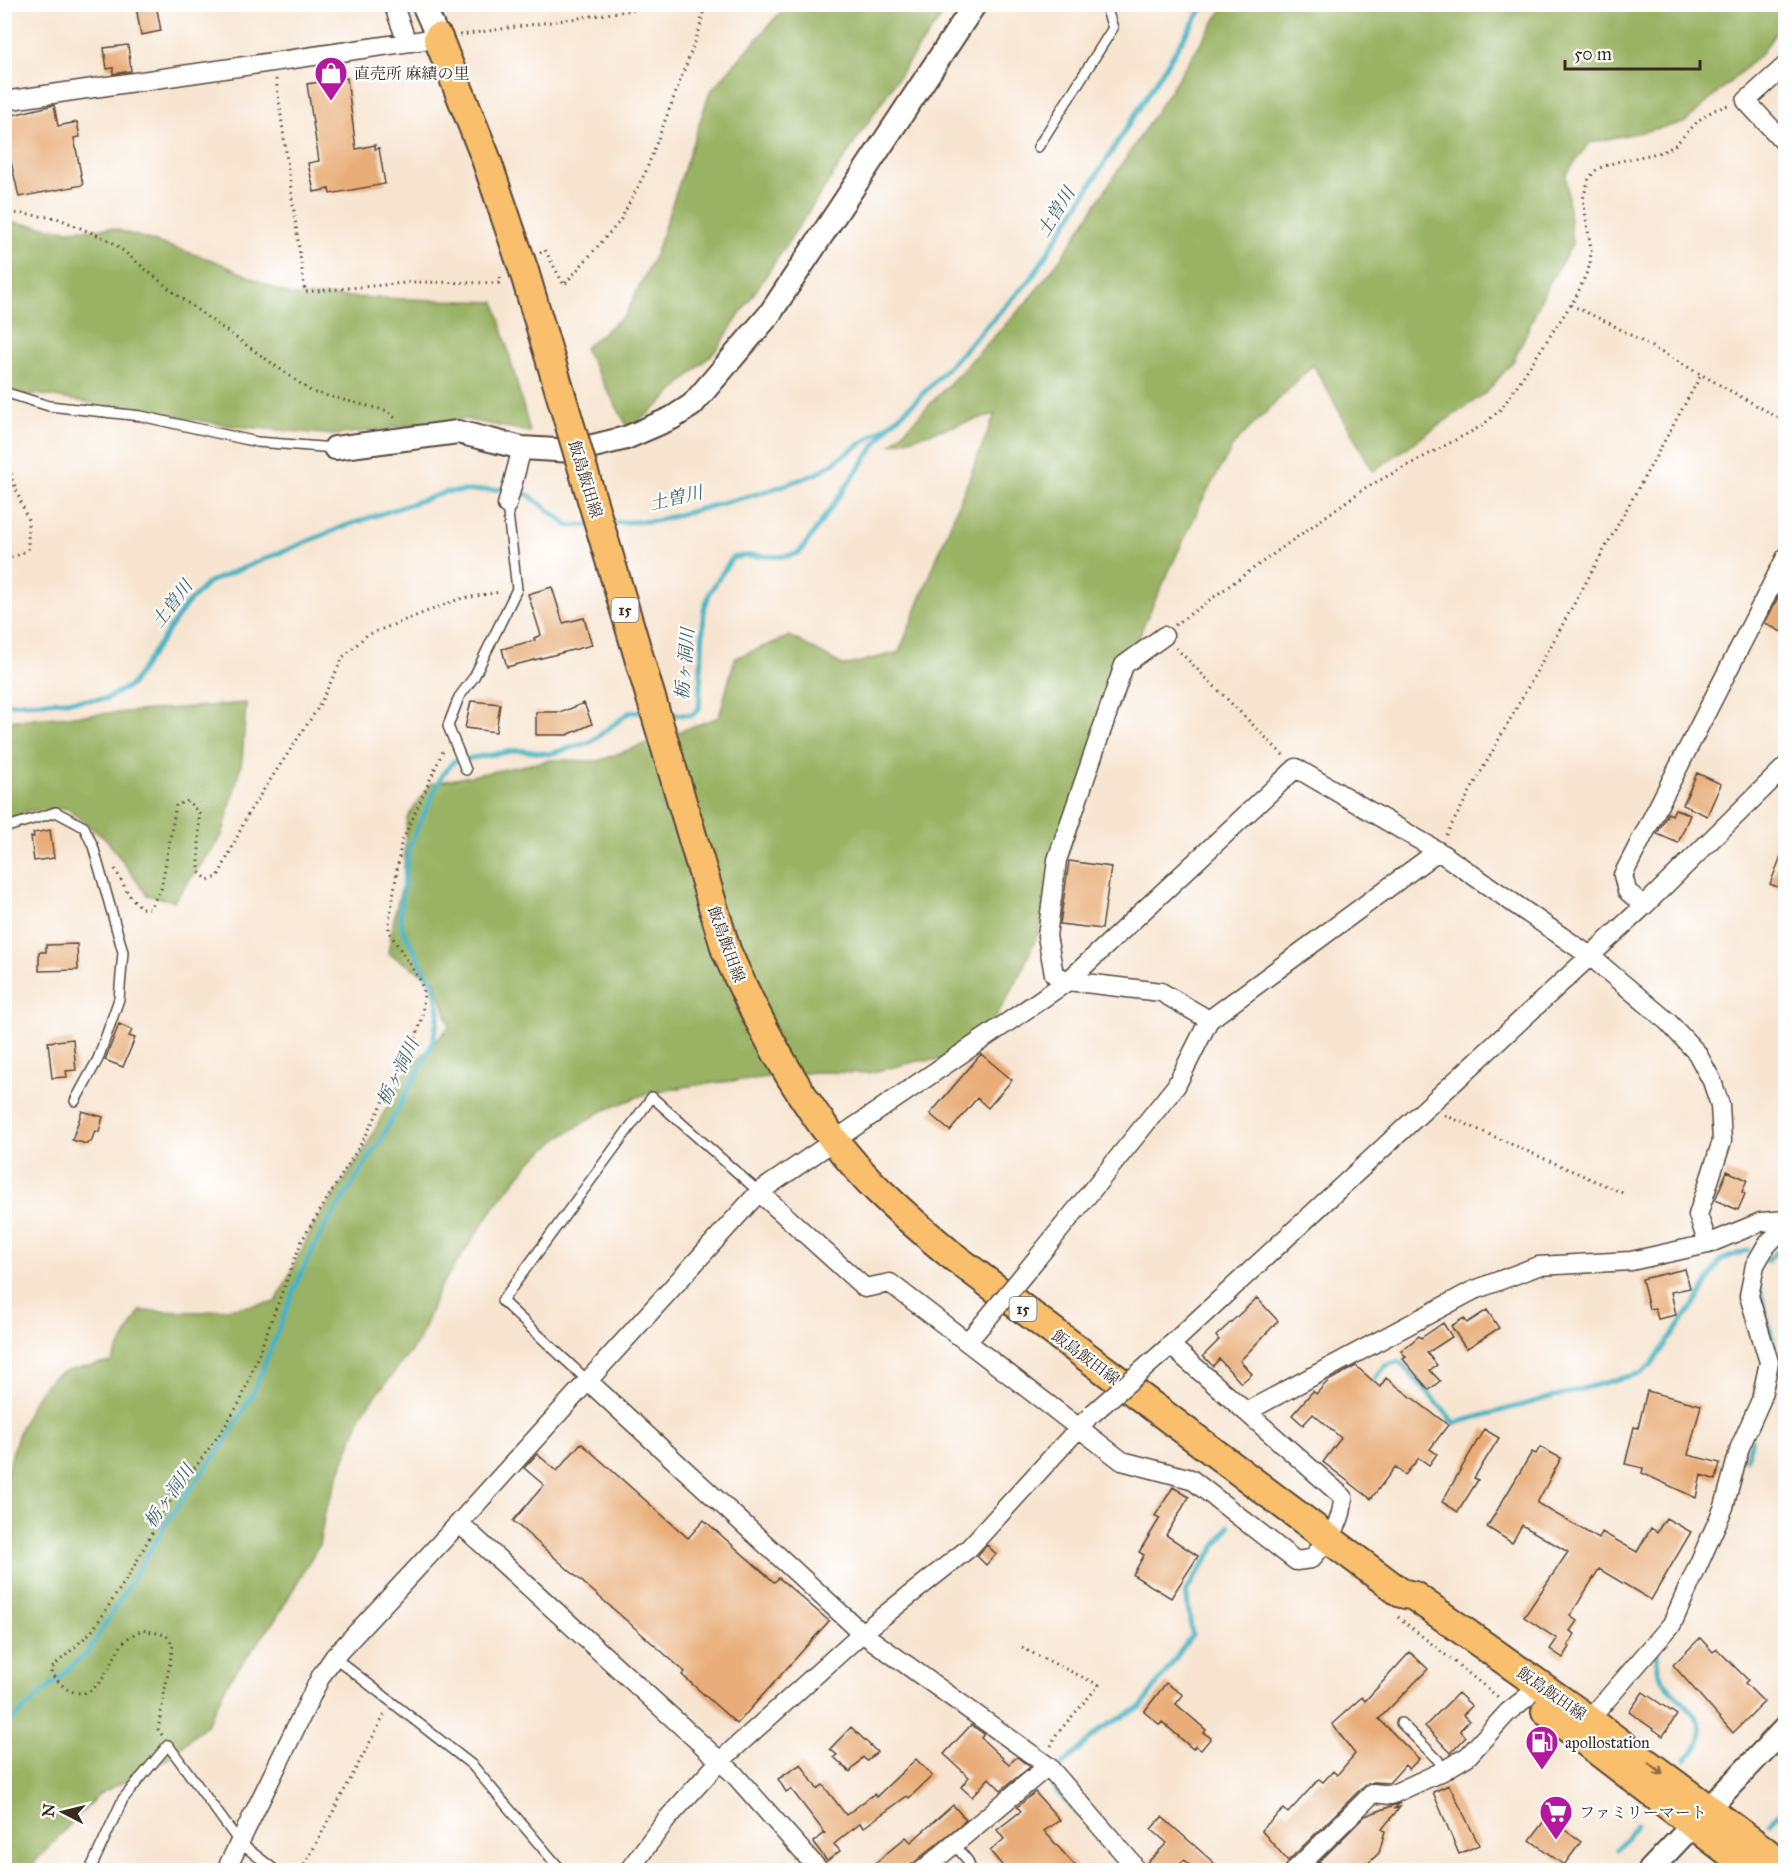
<svg xmlns="http://www.w3.org/2000/svg" width="1790" height="1875" viewBox="0 0 1790 1875" font-family="'IM FELL Great Primer','Noto Serif JP',serif">
<style>
.forest{fill:#99b264;stroke:#6a6e41;stroke-width:1.5}
.lines{fill:none;stroke-linecap:round;stroke-linejoin:round}
.stream{stroke:#46b3c3;stroke-width:5}
.building{fill:#e8ad78}
.service-casing{stroke:#574639;stroke-width:12}
.minor-casing{stroke:#574639;stroke-width:21}
.tertiary-casing{stroke:#574639;stroke-width:26}
.primary-casing{stroke:#574639;stroke-width:32}
.path{stroke:#574639;stroke-width:3;stroke-dasharray:1.5 4.5;stroke-linecap:butt}
.service{stroke:#fff;stroke-width:9}
.minor{stroke:#fff;stroke-width:18}
.tertiary{stroke:#fff;stroke-width:22}
.primary{stroke:#f9bf6d;stroke-width:28}
.minor-bridge-casing{stroke:#574639;stroke-width:21;stroke-linecap:butt}
.primary-bridge-casing{stroke:#574639;stroke-width:32;stroke-linecap:butt}
.minor-bridge{stroke:#fff;stroke-width:18}
.primary-bridge{stroke:#f9bf6d;stroke-width:28}
.oneway{stroke:#906d42}
.labels{text-anchor:middle;stroke-width:4.5;stroke-linejoin:round;paint-order:stroke}
.shield{fill:#fff;stroke:#766a62;stroke-width:1.5}
.shield-label{font-size:15px;font-weight:bold;fill:#3b2a1e}
.poi-label{font-size:16px;fill:#3b2a1e;stroke:#fff;text-anchor:start}
.street-label{font-size:16px;fill:#3b2a1e;stroke:#fff}
.water-label{font-size:18px;font-style:italic;fill:#3f6160;stroke:#fff}
</style>
<rect width="100%" height="100%" fill="#fff"/>
<filter id="ink" filterUnits="userSpaceOnUse"><feTurbulence type="fractalNoise" baseFrequency=".0167" numOctaves="2"/><feDisplacementMap in="SourceGraphic" scale="12" xChannelSelector="R" yChannelSelector="G"/><feConvolveMatrix kernelMatrix="1 2 1 2 8 2 1 2 1" color-interpolation-filters="sRGB"/></filter>
<filter id="wash" filterUnits="userSpaceOnUse"><feTurbulence type="fractalNoise" baseFrequency=".008" numOctaves="4" result="noise"/><feDisplacementMap in="SourceGraphic" scale="24" xChannelSelector="R" yChannelSelector="G"/><feGaussianBlur stdDeviation="1.35" result="paint"/><feColorMatrix in="noise" values="0 0 0 0 0 0 0 0 0 0 0 0 0 0 0 0 0 1.4 0 .05"/><feComposite in="paint" operator="in"/></filter>
<g filter="url(#wash)">
<rect width="100%" height="100%" fill="#f7e5d1"/>
<path class="forest" d="M787,5H950L907,64L717,349L660,404L629,429L584,348L625,315L655,255L710,92Z
M1225,5H1785V20L1760,55L1684,123L1589,143L1566,174L1572,245L1548,285L1514,360L1487,392L1373,471L1313,365L1235,443L1204,497L1143,626L1049,909L1017,981L983,1038L957,1059L918,1061L869,1073L815,1072L695,1085L643,1095L602,1111L559,1138L530,1162L495,1206L439,1289L418,1342L362,1413L325,1512L319,1545L277,1617L228,1682L207,1724L168,1759L99,1794L27,1870H5L4,1484C12,1452 26,1399 52,1378C63,1368 97,1365 111,1362L140,1311L203,1312L276,1302L312,1229L364,1151L402,1077L450,1026L435,981L388,953L395,913L403,882L407,818L430,784L551,760L598,761L719,717L735,658L790,636L844,666L899,652L995,414L892,444L1028,301L1064,254Z
M4,221L66,230L112,228L215,261L289,295L495,302L530,432L464,419L334,435L233,426L36,394L5,400Z
M246,703L242,761L222,836L174,901L147,895L107,840L66,808L28,811L5,820V721Z"/>
<g class="lines">
<path class="stream" d="M609,523L655,521L768,491L818,473L890,424L915,402L1031,279L1205,4
M4,704L106,699L131,685L186,605L209,582L345,526L446,492L504,489L529,495L569,526L591,525
M666,714L692,715L699,709L704,609L710,592L732,558C754,551 779,562 800,552L890,424
M1767,1261L1786,1243
M1759,1286L1773,1344
M1370,1385L1385,1366L1399,1361L1455,1423L1641,1373L1651,1365L1700,1296L1720,1260L1748,1250
M1746,1460L1752,1440
M1658,1651C1647,1693 1716,1708 1698,1745C1696,1750 1689,1755 1685,1759
M4,1727L89,1651L172,1514L226,1440L253,1393L302,1271L322,1232L379,1143L426,1057L433,1041L439,1013L435,989L403,930L400,913L409,847L442,775L454,761L518,750L549,754L591,742L630,712L647,713
M1061,1766L1102,1728L1141,1707L1192,1635L1186,1591L1229,1526
M1054,1784V1788L1079,1815
M1769,1823L1786,1807
M1785,1843L1786,1842
M1618,1849L1637,1824"/>
</g>
<g id="blocks">
<path class="building" d="M146,4H156L161,31L141,35L136,7Z
M128,45L131,71L113,74V68L107,69L104,48Z
M347,78L356,149L375,145V149L379,148L385,184L330,194L329,189L314,192L308,163L319,161L307,84Z
M54,105L58,126L77,122L80,137L74,138L83,185L19,197L4,131V128L10,127L8,116Z
M1785,583V634L1765,623Z
M552,587L563,623L584,618L592,645L507,667L502,649L535,640L534,638L541,635L528,594Z
M471,701L500,704L496,732L465,728Z
M584,703L592,724L567,735H536V712H562Z
M1697,773L1721,784L1707,816L1683,805Z
M1675,809L1690,815L1678,843L1657,834L1668,813L1672,815Z
M50,830L54,858L34,861L31,837H34L33,833Z
M1785,846V890L1770,884Z
M1069,861L1111,867L1102,929L1060,924Z
M77,944L78,970L39,971V952H46V945Z
M119,1024L132,1030L129,1036L135,1038L123,1067L105,1060Z
M73,1039L76,1070L66,1071L67,1077L52,1078L48,1042Z
M981,1054L1012,1080L988,1108L977,1098L950,1131L930,1114Z
M82,1111L103,1117L99,1132L95,1131L91,1142H88L87,1144L72,1140Z
M1727,1171L1747,1180L1742,1192L1745,1194L1738,1210L1715,1200Z
M1685,1269L1690,1288L1671,1292L1676,1315L1658,1319L1655,1308L1649,1309L1642,1279Z
M1257,1298L1278,1321L1240,1361L1252,1374L1241,1383L1219,1359L1213,1366L1203,1356L1219,1340L1216,1336Z
M1487,1310L1499,1328L1466,1349L1451,1326L1464,1318L1467,1323Z
M1443,1323L1452,1337L1427,1353L1437,1365L1430,1370L1440,1381L1429,1390L1403,1359L1406,1357L1401,1351L1419,1336L1421,1338Z
M1356,1366L1380,1387L1386,1378L1448,1425L1430,1449L1437,1454L1429,1465L1419,1458L1405,1475L1395,1467L1371,1499L1323,1462L1341,1438L1313,1414L1303,1425L1292,1415L1313,1391L1316,1394L1328,1381Z
M1647,1391L1701,1405L1688,1455L1720,1463L1716,1480L1701,1475L1696,1498L1642,1473L1643,1468L1625,1464L1634,1427L1638,1428Z
M1484,1429L1499,1438L1474,1478L1478,1480L1458,1512L1442,1502Z
M581,1443L688,1538L704,1520L774,1582L779,1578L829,1621L737,1724L682,1675L685,1672L513,1521L544,1485L524,1468L537,1454L557,1471Z
M1540,1447L1561,1458L1537,1503L1599,1539L1602,1532L1637,1552L1651,1528L1657,1532L1666,1518L1691,1532L1651,1600L1599,1569L1570,1616L1577,1621L1570,1631L1575,1634L1568,1645L1570,1647L1563,1658L1550,1649L1557,1639L1524,1617L1568,1552L1522,1525L1512,1543L1487,1527L1532,1452L1536,1454Z
M1173,1487L1189,1497L1166,1535L1198,1556L1171,1598L1133,1575L1144,1555L1139,1552L1160,1518L1155,1516Z
M987,1545L996,1554L986,1565L977,1556Z
M1700,1638L1713,1652L1717,1649L1748,1680L1745,1683L1764,1702L1733,1733L1673,1665Z
M1410,1652L1428,1669L1379,1719L1419,1759L1409,1769L1405,1765L1389,1783L1374,1782L1365,1785L1288,1861L1261,1830L1284,1809L1288,1813L1319,1779L1323,1782L1333,1771L1337,1775L1355,1754L1332,1724L1362,1697L1365,1701Z
M1166,1683L1183,1695L1176,1704L1206,1730L1204,1733L1211,1738L1201,1750L1195,1746L1193,1749L1162,1722L1160,1725L1144,1712Z
M1643,1692L1677,1715L1663,1736L1629,1712Z
M1458,1693L1472,1706L1463,1715L1469,1721L1460,1730L1466,1737L1451,1753L1425,1726Z
M971,1725L984,1734L981,1738L1009,1764L1017,1757L1030,1767L1001,1790L989,1778L972,1797L961,1787L969,1777L944,1754Z
M851,1727L877,1752L867,1761L863,1757L850,1772L834,1757L837,1755L830,1749Z
M916,1759L932,1776L909,1798L907,1796L863,1828L860,1823L834,1844L840,1851L827,1861L813,1842L825,1833L791,1789L786,1792L778,1779L801,1764L817,1789L823,1785L846,1815L874,1794L876,1797Z
M1449,1785L1479,1845L1459,1854L1433,1792Z
M1035,1792L1060,1820L1044,1831L1079,1870H1006L990,1851L1004,1839L997,1830L1021,1811L1017,1807Z
M1400,1803L1394,1809L1400,1807L1382,1829L1385,1831L1379,1853L1361,1870H1311L1365,1816Z
M953,1805L966,1820L905,1870H867L906,1837L911,1842Z
M1162,1817L1195,1846L1222,1870H1195L1184,1860L1174,1870H1146L1145,1865L1167,1843L1151,1829Z
M1547,1817L1581,1842L1564,1865L1530,1840Z"/>
</g>
</g>
<g filter="url(#ink)">
<use href="#blocks" fill-opacity="0" stroke="#574639" stroke-width="1.5"/>
<g class="lines">
<g class="service-casing">
<path id="service" d="M1038,147L1113,28L1105,4
M4,392L49,406L141,416L257,442L335,448
M466,770L448,726L459,697L474,677L517,589L507,505
M4,828L56,812L84,827L93,846L123,952L119,999L98,1059L75,1101
M588,1381L502,1301L652,1097L759,1192
M334,1657L472,1765L561,1870
M1401,1723L1438,1760L1443,1771
M1772,1744L1786,1755
M955,1845L968,1861L971,1870
M90,1870L123,1799L168,1745L240,1843L275,1870"/>
</g>
<g class="minor-casing">
<path id="minor" d="M393,4L407,42
M1786,65L1746,101L1786,144
M4,101L438,38
M507,505L522,448
M1164,636L1124,665L1057,860L1047,936L1054,974L1068,981L1161,992L1209,1020
M1644,906L1627,891L1623,875L1786,557
M759,1192L865,1288L890,1283L1122,1461L1191,1479L1296,1561L1311,1559C1328,1540 1343,1524 1343,1497L1170,1345
M1038,1257L1176,1086L1209,1020L1438,851
M968,1341L986,1320
M1162,1353L1644,906L1786,766
M588,1381L862,1633L1048,1766L1132,1863L1135,1870
M1246,1412L1472,1291L1538,1266L1631,1261L1708,1244L1761,1222L1786,1220
M459,1523L733,1773L819,1870
M1589,1720L1672,1624L1724,1507L1740,1447L1761,1400L1769,1362L1749,1296L1755,1265L1766,1246L1786,1225
M226,1870L321,1676L334,1657L459,1523L759,1192L1068,981L1296,768L1438,851L1590,956L1667,1021L1697,1053L1712,1081L1720,1105L1722,1141L1698,1215L1708,1244
M629,1870L667,1819L719,1762L862,1633L969,1548L1087,1419
M923,1870L1048,1766
M1295,1870L1373,1793L1391,1795L1443,1771L1468,1756L1508,1712L1527,1697"/>
</g>
<g class="tertiary-casing">
<path id="tertiary" d="M423,4L438,38
M335,448L458,432L522,448L573,451L626,438L672,418L692,405L769,315L975,4
M1650,1870L1786,1727"/>
</g>
<g class="primary-casing">
<path id="primary" d="M438,38L485,156L524,271
M726,950C764,1036 811,1124 879,1191C902,1213 926,1234 950,1254L1401,1593L1414,1596L1589,1720L1786,1867
M1546,1711L1752,1870"/>
</g>
<path class="path" d="M460,35L675,4
M276,79L305,292L416,282L499,283L501,276
M4,212L57,218L111,241L182,299L312,392L388,411L397,420
M540,253L545,250L564,285L620,221L646,171L699,31L705,4
M1571,305L1609,323L1786,422
M4,438L12,479L28,520V549L21,554L4,560
M1175,625L1365,488L1482,426L1502,408L1576,297L1590,265L1591,249L1583,199L1589,178L1597,169L1616,162L1662,152L1674,146L1699,120L1714,110L1731,104
M1176,648L1284,756
M1446,835L1701,375
M115,869L129,895L141,908H150L161,889L176,805L188,801L199,813V872L208,880L218,877L249,812L318,708L343,657L367,635L459,599L500,592
M1445,1115L1625,1194
M1398,1617L1498,1697
M1022,1648L1099,1685L1056,1735L1051,1746
M162,1735L158,1729L173,1645L166,1635L143,1630C138,1632 131,1635 127,1639C110,1654 102,1706 69,1690C63,1687 56,1679 51,1674V1669L92,1631L131,1572L166,1507L224,1428L241,1400L302,1240L365,1137L414,1043L422,1018L424,993L420,980L389,932V924L401,844L443,751
M302,1870L385,1714"/>
<use href="#service" class="service"/>
<use href="#minor" class="minor"/>
<use href="#tertiary" class="tertiary"/>
<use href="#primary" class="primary"/>
<g class="minor-bridge-casing">
<path id="minor-bridge" d="M986,1320L1038,1257
M1092,1414L1162,1353"/>
</g>
<g class="primary-bridge-casing">
<path id="primary-bridge" d="M524,271L726,950"/>
</g>
<use href="#minor-bridge" class="minor-bridge"/>
<use href="#primary-bridge" class="primary-bridge"/>
</g>
<defs><path id="oneway-shaft" d="M-6 0H5M1.5-3L5.5 0L1.5 3" fill="none" stroke-width="1.6" stroke-linecap="round" stroke-linejoin="round" transform="scale(1.5)"/></defs>
<use class="oneway" href="#oneway-shaft" transform="translate(1656 1769) rotate(37)"/>
</g>
<defs>
<g id="shop-pin" transform="scale(1.725)"><path d="M0 17L-7.5 6A9.5 9.5 0 1 1 7.5 6Z" fill="#b5179e" stroke="#fff"/><path d="M-5-2.5h2.3a2.7 3.5 0 0 1 5.4 0H5L5.5 6h-11ZM-1.5-2.5h3a1.5 2.3 0 0 0-3 0Z" fill="#fff"/></g>
<g id="fuel-pin" transform="scale(1.725)"><path d="M0 17L-7.5 6A9.5 9.5 0 1 1 7.5 6Z" fill="#b5179e" stroke="#fff"/><path d="M-5.5-6h7V0h2V4h1.3V-2.5L3-4.5l.8-.8L6-3V5H2.5V1h-1V6h-7ZM-4.2-4.7v3.2H.2V-4.7Z" fill="#fff"/></g>
<g id="supermarket-pin" transform="scale(1.725)"><path d="M0 17L-7.5 6A9.5 9.5 0 1 1 7.5 6Z" fill="#b5179e" stroke="#fff"/><path d="M-6-5.5h2.5l.6 2H6L4.5 2H-2.5L-4.4-4H-6ZM-1.5 3.2a1.3 1.3 0 1 0 .1 0ZM3 3.2a1.3 1.3 0 1 0 .1 0Z" fill="#fff"/></g>
</defs>
<g fill-rule="evenodd">
<use href="#shop-pin" x="331" y="73"/>
<use href="#fuel-pin" x="1542" y="1742"/>
<use href="#supermarket-pin" x="1556" y="1812"/>
</g>
<g class="labels">
<g class="shield">
<rect x="611.5" y="598" width="27" height="24" rx="4.5"/>
<rect x="1009.5" y="1297" width="27" height="24" rx="4.5"/>
</g>
<g class="shield-label">
<text x="625" y="615">15</text>
<text x="1023" y="1314">15</text>
</g>
<g class="poi-label">
<text x="354" y="79">直売所 麻績の里</text>
<text x="1565" y="1748">apollostation</text>
<text x="1579" y="1818">ファミリーマート</text>
</g>
<g class="street-label">
<text transform="translate(586 479) rotate(73)" y="6">飯島飯田線</text>
<text transform="translate(727 944) rotate(70)" y="6">飯島飯田線</text>
<text transform="translate(1086 1357) rotate(37)" y="6">飯島飯田線</text>
<text transform="translate(1552 1693) rotate(35)" y="6">飯島飯田線</text>
</g>
<g class="water-label">
<text transform="translate(1056 212) rotate(-58)" y="6">土曽川</text>
<text transform="translate(676 498) rotate(-13)" y="6">土曽川</text>
<text transform="translate(172 604) rotate(-52)" y="6">土曽川</text>
<text transform="translate(685 664) rotate(-85)" y="6">栃ヶ洞川</text>
<text transform="translate(398 1072) rotate(-64)" y="6">栃ヶ洞川</text>
<text transform="translate(169 1496) rotate(-55)" y="6">栃ヶ洞川</text>
</g>
</g>
<rect width="1790" height="1875" fill="none" stroke="#fff" stroke-width="24"/>
<g transform="translate(63 1812) rotate(277)" stroke="#ffffff" stroke-width="4.5" paint-order="stroke">
<path d="M0-4.5L10 22L0 15L-10 22Z" fill="#3b2a1e"/>
<text y="-9" font-size="16" font-weight="bold" text-anchor="middle" fill="#3b2a1e">N</text>
</g>
<path d="M1565 60v9h135v-9" fill="none" stroke="#3b2a1e" stroke-width="3"/>
<text x="1574" y="60" font-size="18" fill="#3b2a1e" stroke="#ffffff" stroke-width="4.5" paint-order="stroke">50 m</text>
</svg>
